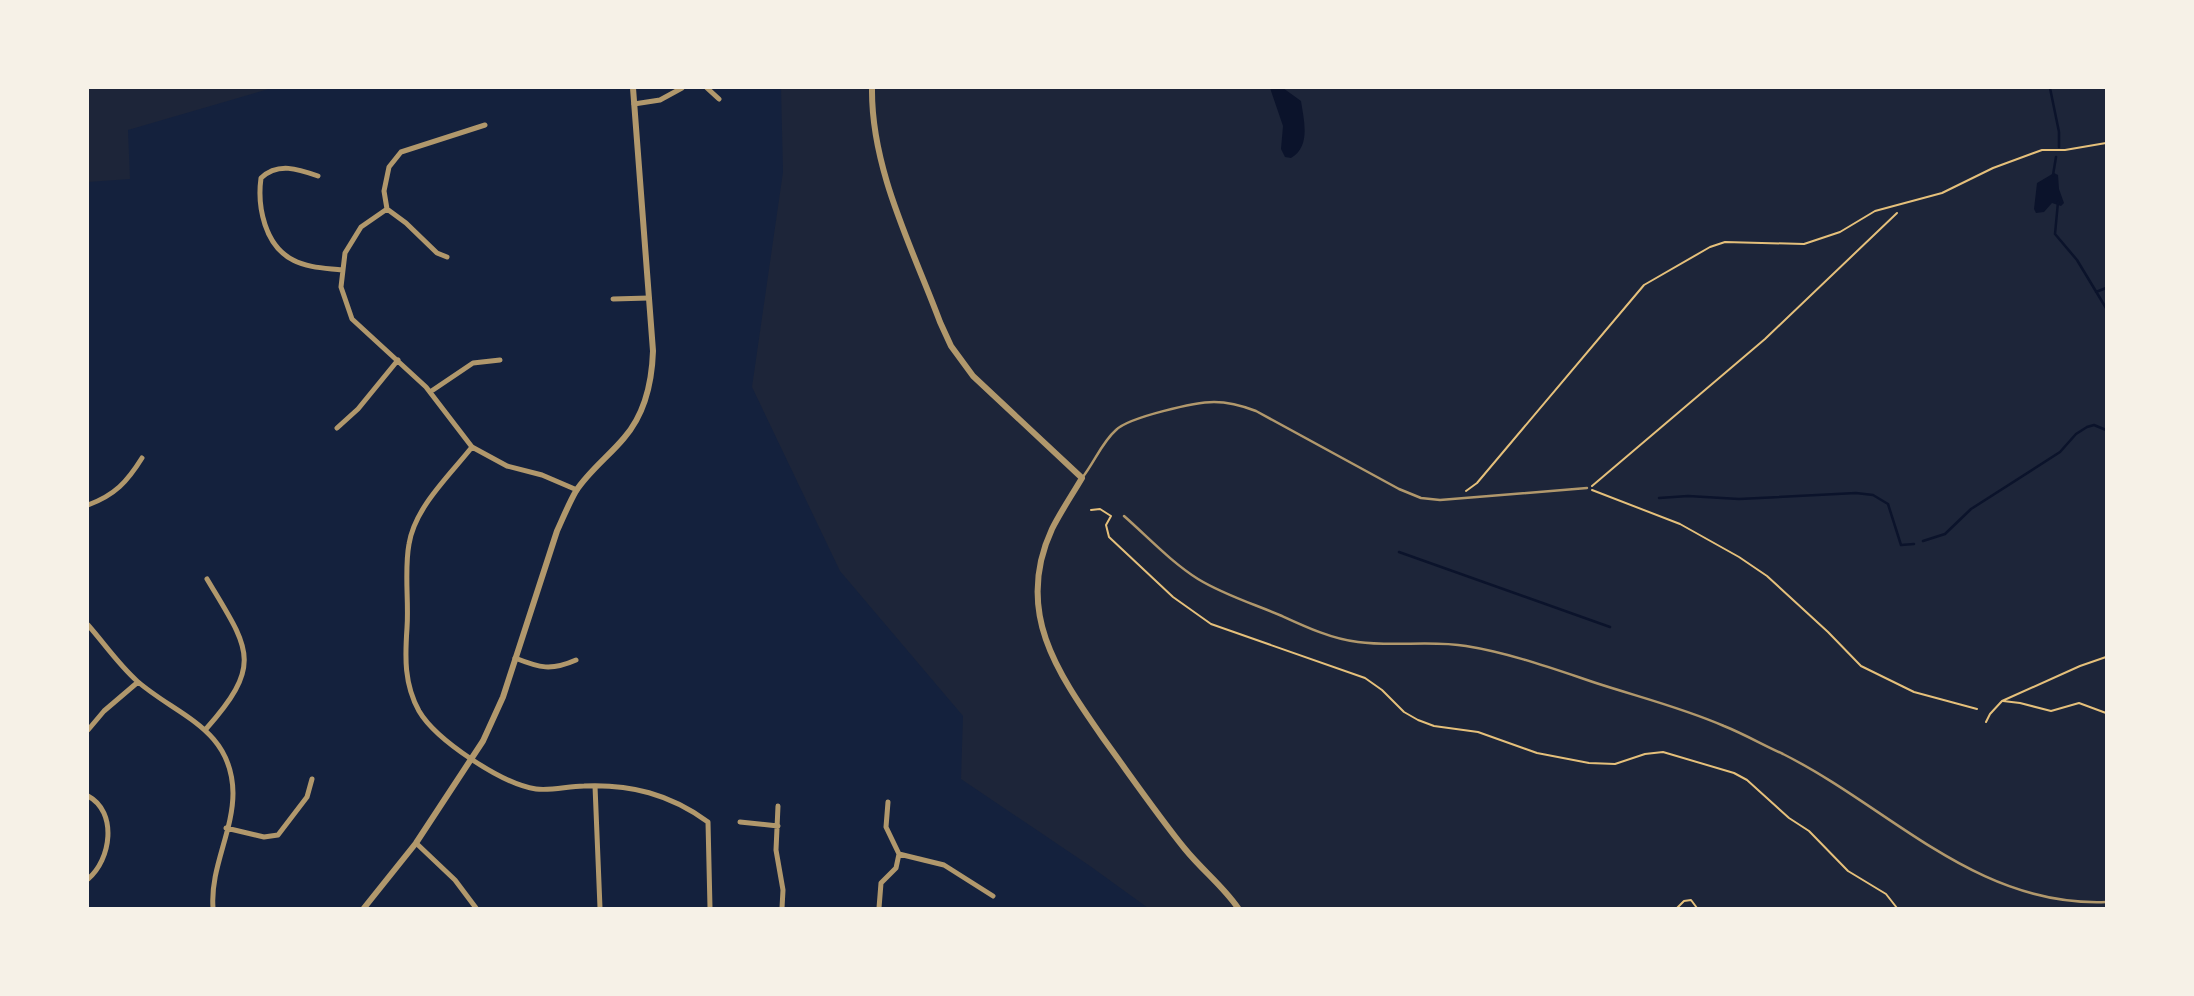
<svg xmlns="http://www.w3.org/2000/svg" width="2194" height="996" viewBox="0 0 2194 996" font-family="'Work Sans',sans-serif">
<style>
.green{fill:#1d2539}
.water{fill:#0b132b}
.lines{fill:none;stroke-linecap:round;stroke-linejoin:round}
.stream{stroke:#0b132b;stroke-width:2.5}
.path{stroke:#e5c07b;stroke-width:2}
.service{stroke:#b1986c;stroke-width:2.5}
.minor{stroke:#b1986c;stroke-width:5}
.tertiary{stroke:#b1986c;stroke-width:6}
</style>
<rect width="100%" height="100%" fill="#14213d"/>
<path class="green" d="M88,88H272L128,130L130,179L88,182Z
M781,88H2106V908H1148L1090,866L961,779L963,716L840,571L752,387L783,172Z"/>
<path class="water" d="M1270,88H1283L1301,101C1304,121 1311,146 1291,158L1285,157L1281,149L1283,126Z
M2054,173L2058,175L2059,189L2064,203L2061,206L2052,203L2044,212L2036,213L2034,209L2037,183Z"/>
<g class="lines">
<path class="stream" d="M2050,88L2059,132V147
M2053,175L2056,157
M2058,202L2055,234L2077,260L2106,308
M2096,292L2106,288
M1659,498L1688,496L1739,499L1856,493L1873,495L1888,504L1901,545L1914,544
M1923,541L1945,534L1971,509L2060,452L2076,434L2087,427L2094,425L2106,430
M1399,552L1610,627"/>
<path class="path" d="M1592,486L1765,339L1897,213
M1592,490L1680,524L1739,557L1767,576L1828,632L1861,666L1914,692L1977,709
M1466,491L1477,483L1644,285L1710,247L1725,242L1804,244L1840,232L1875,211L1942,193L1993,168L2042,150H2065L2106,143
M1091,510L1100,509L1111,516L1106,525L1109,537L1173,597L1211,624L1365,678L1382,690L1404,712L1418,720L1434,726L1478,732L1537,753L1589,763L1615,764L1645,754L1663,752L1734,773L1747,780L1789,818L1809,831L1848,871L1886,894L1897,908
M2003,701L2020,703L2051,711L2079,703L2106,713
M1986,722L1990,714L2002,701L2080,666L2106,657
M1677,908L1684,901L1691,900L1697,908"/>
<path class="service" d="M1082,478C1094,463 1102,442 1116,430C1129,417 1196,402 1214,402C1229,402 1243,406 1256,411L1399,489L1421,498L1440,500L1587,488
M1124,516C1148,537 1171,562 1198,579C1224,595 1254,604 1282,616C1306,627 1332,639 1358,642C1394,647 1431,640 1466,646C1510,653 1554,669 1596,683C1639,697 1683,708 1724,726C1744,734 1763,745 1783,754C1891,808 1976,907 2106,902"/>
<path class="minor" d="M707,88L719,99
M634,104L660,100L682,88
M318,176C298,169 278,162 261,178C257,207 265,246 293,260C308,268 326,268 342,270
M387,209L361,227L345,253L341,287L352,319L426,387L472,447L507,466L542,475L577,490
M387,209L384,191L389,167L401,152L485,125
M387,209L406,223L437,253L447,257
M613,299L649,298
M430,392L473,363L500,360
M337,428L358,409L398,360
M472,447C450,475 415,507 409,544C404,571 409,601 407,628C405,657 404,684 419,711C436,740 502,784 536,789C552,791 568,786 584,786C630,784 670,794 708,822L710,908
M88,505C115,495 127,482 142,458
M88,625C104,643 118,664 137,681C177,716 232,728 233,793C233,832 210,868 213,908
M515,658C540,668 551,671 576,660
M206,729C265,663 248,648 207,579
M88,730L104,711L138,682
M595,786L600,908
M88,796C118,812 111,860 88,879
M888,802L886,827L899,854
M778,806L776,850L783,890L782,908
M740,822L778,826
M226,828L264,837L278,835L307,797L312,779
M416,843L455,880L476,908
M899,854L944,865L993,896
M879,908L881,883L896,868L899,854"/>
<path class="tertiary" d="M872,88C871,169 912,247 940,322L951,346L973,376L1082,478C1072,495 1061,511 1052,529C1014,611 1057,672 1103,738C1130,775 1156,813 1185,849C1202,870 1223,886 1238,908
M364,908L416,843L483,741L503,697L557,531C563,518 569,503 576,491C589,471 609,456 624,438C645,414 652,381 653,351L633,88"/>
</g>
<rect width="2194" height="996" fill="none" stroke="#f6f1e7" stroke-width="178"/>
</svg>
